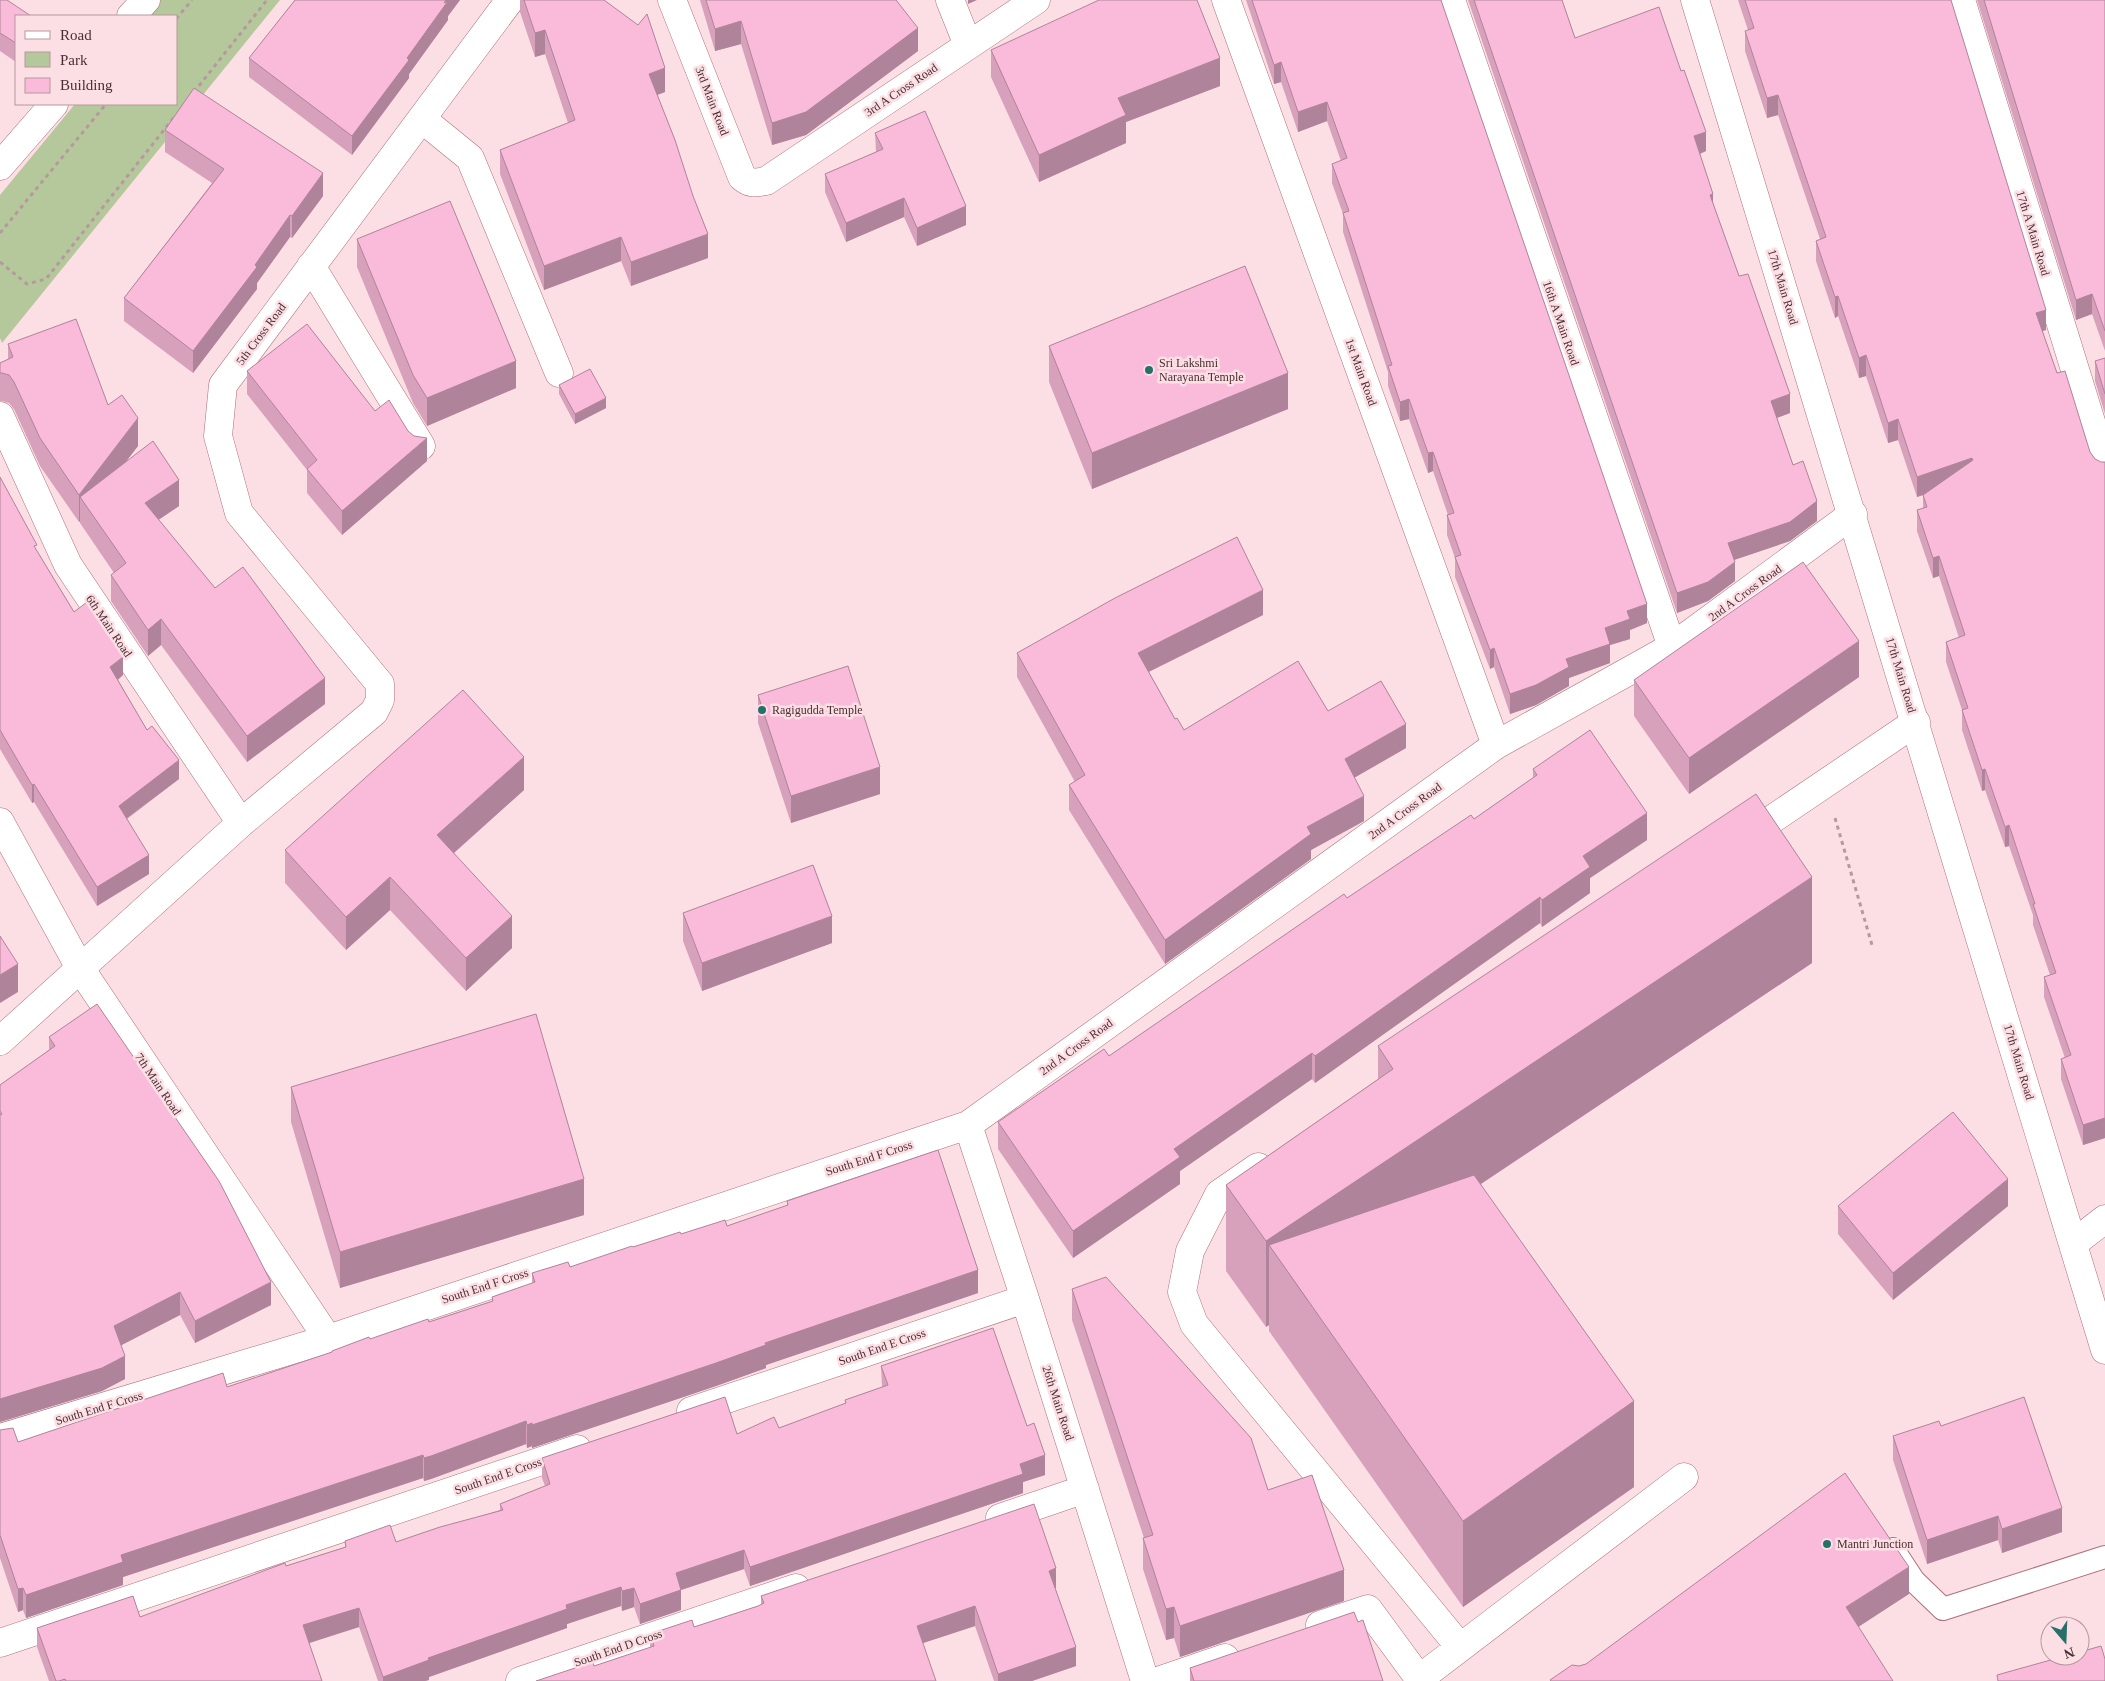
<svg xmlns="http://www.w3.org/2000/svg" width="2105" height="1681" viewBox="0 0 2105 1681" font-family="Georgia,serif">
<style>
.green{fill:#b5c89c}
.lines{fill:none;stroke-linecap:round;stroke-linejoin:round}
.service-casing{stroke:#af707c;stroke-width:24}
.minor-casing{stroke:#af707c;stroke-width:29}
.tertiary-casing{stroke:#af707c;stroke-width:29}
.path{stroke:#b6999e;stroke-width:3;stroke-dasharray:4 4;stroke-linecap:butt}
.service{stroke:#fff;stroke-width:22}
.minor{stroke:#fff;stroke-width:28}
.tertiary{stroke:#fff;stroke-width:28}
.wall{fill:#d7a1bc}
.shaded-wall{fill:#af8399}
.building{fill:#fabbdb;stroke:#af8399}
.poi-dot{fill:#27706a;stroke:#fcdfe4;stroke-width:2}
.labels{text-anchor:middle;stroke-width:5;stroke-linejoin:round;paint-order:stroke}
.street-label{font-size:12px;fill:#4a2e33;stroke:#fcdfe4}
.poi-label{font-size:12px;fill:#4a2e33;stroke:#fcdfe4;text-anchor:start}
</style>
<rect width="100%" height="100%" fill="#fcdfe4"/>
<path class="green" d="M159,0H280L2,343L0,338V195L75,104H176V16H146Z"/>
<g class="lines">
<g class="service-casing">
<path id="service" d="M1893,1549L1914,1581L1943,1609L2105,1557"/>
</g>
<g class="minor-casing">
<path id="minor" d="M672,0L742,177C750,184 755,183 766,181L1036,0
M950,0L968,45
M1226,0L1496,745
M1451,0L1672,647
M1961,0L2105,467
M131,16L146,0
M422,119L470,158L559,373
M0,166L54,104
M311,266L421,446
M0,416L68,565L241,823
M0,822L80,968L328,1339
M1743,839L1916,722
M0,1041L241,823L374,712L380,700V684L239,513L218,436L223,385L510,0
M968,1125L1025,1299L1145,1681
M1258,1167L1219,1194L1190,1251L1182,1292L1194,1324L1460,1647
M2074,1243L2105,1219
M691,1411L1025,1299
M0,1438L328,1339L968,1125L1496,745L1672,647L1853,514
M1000,1518L1085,1489
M1320,1625L1368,1609L1421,1681
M0,1643L577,1449
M1419,1679L1684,1477
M520,1681L796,1588
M1158,1681L1225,1658"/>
</g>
<g class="tertiary-casing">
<path id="tertiary" d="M1695,0L2105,1350"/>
</g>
<path class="path" d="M176,19L192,0
M194,92L267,0
M0,233L106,104
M0,262L27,284L46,279L175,116
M1835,818L1872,945"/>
<use href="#service" class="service"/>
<use href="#minor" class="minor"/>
<use href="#tertiary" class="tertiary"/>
</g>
<path class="wall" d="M0,0L16,16V62L0,51Z
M295,0H460L448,16V20L409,74V78L352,155L249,77V58Z
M520,0H604L665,92L657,95L708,258L631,286L621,261L544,290L500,174V150L568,123L545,54L535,57L520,12Z
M700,0H896L918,51L806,135L772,145L741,44L715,51Z
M1246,0H1441L1647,623L1630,630V639L1610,645V663L1569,678V686L1536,705L1510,714L1494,667L1490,669L1455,577V558L1447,535V515H1448L1433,471L1428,473L1409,419L1400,421L1388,386V372L1343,232V214L1332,183V164L1341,161L1327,121L1298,132L1281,82L1274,84Z
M1468,0H1562L1575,38L1706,151L1700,154L1713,203L1739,276L1790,413L1777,418L1793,465L1817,521L1790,541L1734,560L1735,581L1708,601L1677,613Z
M1738,0H1951L2046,330L2042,331L2057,373L2090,452L2095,459L2101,462H2105V1138L2083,1145L2061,1079V1059L2065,1058L2044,997V977L2050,975L2033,925V915L2009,846L2005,847L1985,790L1982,791L1962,730V710L1946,662V642L1959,638L1939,576L1933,578L1917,531V510L1923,508V495L1917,497L1898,440L1888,443L1866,376L1859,378L1838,316L1835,318L1816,261V241L1820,239L1778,115L1767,118L1745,51V31L1748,30Z
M1977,0H2105V351L2092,314L2076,320Z
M991,50L1220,86L1126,122V143L1039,182L991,77Z
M165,130L323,196L292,238L290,237L257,283V289L193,373L124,321V298L212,183L165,152Z
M875,133L966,225L917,246L904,217L846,242L825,192V174L876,152Z
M357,239L516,388L427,426L413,403L357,267Z
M8,344L108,405L138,446L125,462L179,506L158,520L215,588L325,704L247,762L161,645L148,656L111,601V575L114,573L80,523V521L79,522L40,466L14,409L9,403L2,401H0V363L8,359Z
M1049,346L1288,409L1092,489L1049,382Z
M2105,358V414L2095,381V361Z
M247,371L375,411L427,461L342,535L307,493V470L247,394Z
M559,385L606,408L575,424L559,394Z
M0,477L37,551L74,612L123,675L118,680L147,730L179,779L127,819L149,874L97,906L34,802L32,803L0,749Z
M1263,615L1149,672L1175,719L1184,730L1328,711L1406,748L1354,778L1364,821L1311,850V859L1165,964L1069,810V785L1075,782L1017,677V653Z
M1859,677L1689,794L1634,716V680Z
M758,695L880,794L791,823L758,723Z
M1533,769L1647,840L1590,878V893L1542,927L1540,923L1315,1083L1312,1079L1180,1171V1184L1073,1258L998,1149V1122L1109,1056L1347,898L1474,819L1533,778Z
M524,790L454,853L512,948L466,991L390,910L346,950L285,883V850Z
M683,913L832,943L702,991L683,941Z
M1812,963L1481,1184L1634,1487L1463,1607L1269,1331V1325L1266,1327L1226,1271V1185L1378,1079V1046Z
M49,1037L271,1305L195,1343L180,1315L121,1345L125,1379L102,1391L0,1422V1085L49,1050Z
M291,1087L584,1215L340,1288L291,1122Z
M787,1201L978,1293L766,1365V1368L716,1386L532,1448V1446L527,1448L526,1444L431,1479L424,1481L423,1478L123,1577V1585L26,1618L23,1610L18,1612L0,1558V1430L18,1442L227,1387L332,1353V1351L429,1322L492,1301V1297L532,1283V1273L570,1267L633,1247L681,1234L727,1226L787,1206Z
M1838,1206H2008L1893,1300L1838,1234Z
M1072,1289L1268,1490L1344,1601L1180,1657L1174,1638L1166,1640L1143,1569V1538H1144L1072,1320Z
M881,1366L1027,1426L1045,1475L1023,1482V1493L750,1586L744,1569L681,1590V1610L640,1624L634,1607L622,1611L621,1606L567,1624V1628L429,1677V1680L425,1681H378L359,1627L309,1643L322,1681H49L37,1647V1628L140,1617L286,1566L345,1547V1541L396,1542L500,1510V1504L545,1486L542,1478V1458L779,1428L845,1404V1400L882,1387Z
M1941,1426L2062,1532L2002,1553L1998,1540L1927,1564L1893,1460V1436Z
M1055,1588L1076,1666L1032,1681H994L975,1626L923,1643L594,1666L650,1648V1634L694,1627L761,1605V1596Z
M1358,1622L1383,1681H1190V1668Z"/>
<path class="shaded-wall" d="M446,0H460L448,16V20L409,74V78L352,155V136Z
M968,0H977L968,4Z
M741,21V44L715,51V29Z
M918,28V51L806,135L772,145V123Z
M545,30V54L535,57V33Z
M1220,58V86L1126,122V143L1039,182V155L1118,98Z
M1281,62V82L1274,84V65Z
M665,68V92L649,98V74Z
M1778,95V115L1767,118V98Z
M1327,102V121L1298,132V112Z
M1706,132V151L1694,156V136Z
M323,173V196L292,238V216Z
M1713,194V213L1710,195Z
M904,198V217L846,242V223Z
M966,206V225L917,246V228Z
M290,215V237L257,283V289L193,373V351Z
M708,234V258L631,286V262Z
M621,237V261L544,290V266Z
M2092,294V314L2076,320V300Z
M1838,296V316L1835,318V297Z
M2046,310V330L2036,333V313Z
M1866,355V376L1859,378V358Z
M516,361V388L427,426V398Z
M1288,373V409L1092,489V453Z
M1790,394V413L1771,420V401Z
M606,398V408L575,424V414Z
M1409,399V419L1400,421V402Z
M138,418V446L89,510L80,497V521L79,522V495Z
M1898,419V440L1888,443V423Z
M427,438V461L342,535V511Z
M1433,452V471L1428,473V453Z
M1972,458V478L1917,497V477Z
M179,480V506L145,529V503Z
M1817,501V521L1790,541L1728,562V543Z
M1939,556V576L1933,578V558Z
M1735,562V581L1708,601L1677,613V593Z
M1263,590V615L1138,677V653Z
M1647,604V623L1630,630V639L1610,645V663L1569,678V686L1536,705L1510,714V694L1566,659L1605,628L1627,611Z
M161,619V645L148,656V630Z
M1859,641V677L1689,794V758Z
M1494,648V667L1490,669V650Z
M123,657V675L110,686V667Z
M325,678V704L247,762V736Z
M1406,724V748L1345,783V759Z
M524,757V790L437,868V835Z
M179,760V779L119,824V806Z
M880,767V794L791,823V796Z
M1985,769V790L1982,791V770Z
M34,784V802L32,803V785Z
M1364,796V821L1311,850V859L1165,964V940L1307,827Z
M1647,813V840L1590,878V893L1542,927V900L1583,856Z
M2009,825V846L2005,847V827Z
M149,855V874L97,906V887Z
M390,877V910L346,950V917Z
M1812,877V963L1307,1300L1269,1245V1325L1266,1327V1241Z
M1540,897V923L1315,1083V1056Z
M512,916V948L466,991V958Z
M832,916V943L702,991V963Z
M18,964V992L0,1003V975Z
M1312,1053V1079L1180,1171V1184L1073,1258V1231L1174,1149Z
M2105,1118V1138L2083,1145V1125Z
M584,1179V1215L340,1288V1252Z
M2008,1179V1206L1893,1300V1273Z
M978,1270V1293L766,1365V1368L716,1386L532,1448V1425L765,1343Z
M271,1282V1305L195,1343V1321Z
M180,1292V1315L114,1349V1326Z
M125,1356V1379L102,1391L0,1422V1399Z
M1634,1401V1487L1463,1607V1521Z
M526,1421V1444L431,1479L424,1481V1458Z
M532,1423V1446L527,1448V1425Z
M423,1455V1478L123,1577V1585L26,1618V1595L121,1555Z
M1045,1455V1475L1023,1482V1493L750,1586V1567L1020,1464Z
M2062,1508V1532L2002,1553V1529Z
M1998,1516V1540L1927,1564V1540Z
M744,1550V1569L681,1590V1610L640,1624V1604L676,1573Z
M1909,1567V1594L1846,1635V1607Z
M1056,1568V1588L1049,1590V1571Z
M1344,1570V1601L1180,1657V1626Z
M621,1587V1606L567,1624V1628L429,1677V1680L425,1681H383V1677L428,1658L566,1605Z
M23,1588V1610L18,1612V1589Z
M634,1588V1607L622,1611V1591Z
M975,1606V1626L917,1645V1626Z
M1174,1607V1638L1166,1640V1609Z
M359,1608V1627L303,1645V1625Z
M1076,1647V1666L1032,1681H998V1674Z"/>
<path class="building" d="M0,0H7L31,16H16V43L0,33Z
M295,0H446L444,3L448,1L407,58L409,60L352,136L249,58Z
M524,0H604L638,25L647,14L665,68L649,74L675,140L693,196L708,234L631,262L621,237L544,266L500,150L575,120L545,30L535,33Z
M706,0H896L918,28L806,112L772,123L741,21L715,29Z
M1099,0H1197L1220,58L1118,98L1126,115L1039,155L991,50Z
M1252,0H1441L1647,604L1627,611L1630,619L1605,628L1610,644L1566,659L1569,667L1536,685L1510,694L1494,648L1490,650L1455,557L1461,555L1447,515L1454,513L1433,452L1428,453L1409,399L1400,402L1388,366L1392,365L1343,213L1349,211L1332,164L1347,158L1327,102L1298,112L1281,62L1274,65Z
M1474,0H1562L1575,38L1659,7L1681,71L1684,70L1706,132L1694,136L1713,194L1710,195L1739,276L1748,274L1790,394L1771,401L1793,465L1803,461L1817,501L1790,522L1728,543L1735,562L1708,582L1677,593Z
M1745,0H1951L2046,310L2036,313L2057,373L2065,371L2090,452L2095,459L2101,462H2105V1118L2083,1125L2061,1059L2071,1055L2044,977L2056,973L2033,904H2035L2009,825L2005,827L1985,769L1982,770L1962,710L1968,708L1946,642L1965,635L1939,556L1933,558L1917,510L1927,507L1923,495L1973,460L1972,458L1917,477L1898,419L1888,423L1866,355L1859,358L1838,296L1835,297L1816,241L1826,237L1778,95L1767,98L1745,31L1754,28Z
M1984,0H2105V331L2092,294L2076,300Z
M194,88L323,173L292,216L290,215L255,265L257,267L193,351L124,298L224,169L165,130Z
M925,111L966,206L917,228L904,198L846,223L825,174L883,149L875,133Z
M450,201L516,361L427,398L413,375L357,239Z
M1245,266L1288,373L1092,453L1049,346Z
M76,319L108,405L122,395L138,418L79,495L40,438L14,382L9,375L2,373H0V363L13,357L8,344Z
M307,324L375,411L389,400L408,431L414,436L427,438L342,511L307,469L317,460L247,371Z
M2105,358V394L2095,361Z
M590,369L606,398L575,414L559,385Z
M153,441L179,480L145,503L215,588L243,567L325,678L247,736L161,619L148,630L111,575L126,563L80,497Z
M0,477L37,545L34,546L74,612L87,602L123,657L110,667L147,730L152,726L179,760L119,806L149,855L97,887L34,784L32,785L0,730Z
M1237,537L1263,590L1138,653L1175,719L1177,718L1184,730L1298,661L1328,711L1381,681L1406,724L1345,759L1364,796L1307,827L1311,834L1165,940L1069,785L1085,775L1017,653L1115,598Z
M1803,562L1859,641L1689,758L1634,680Z
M848,666L880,767L791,796L758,695Z
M463,690L524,757L437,835L512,916L466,958L390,877L346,917L285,850Z
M1590,730L1647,813L1583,856L1590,867L1542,900L1540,897L1315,1056L1312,1053L1174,1149L1180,1157L1073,1231L998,1122L1104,1049L1109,1056L1344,894L1347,898L1471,815L1474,819L1537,775L1533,769Z
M1756,794L1812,877L1266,1241L1226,1185L1393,1069L1378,1046Z
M813,865L832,916L702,963L683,913Z
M0,936L18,964L0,975Z
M97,1004L219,1181L271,1282L195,1321L180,1292L114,1326L125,1356L102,1368L0,1399V1115L2,1114L0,1111V1085L55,1046L49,1037Z
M536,1014L584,1179L340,1252L291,1087Z
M1953,1112L2008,1179L1893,1273L1838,1206Z
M938,1150L978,1270L765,1343L766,1345L716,1363L532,1425V1423L527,1425L526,1421L431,1456L424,1458L423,1455L121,1555L123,1562L26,1595L23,1588L18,1589L0,1535V1430L13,1428L18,1442L223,1373L227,1387L332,1352V1351L369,1337L370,1339L428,1319L429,1322L493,1301L492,1297L535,1282L532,1273L568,1262L570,1267L632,1246L633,1247L680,1232L681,1234L725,1220L727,1226L788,1205L787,1201Z
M1474,1175L1634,1401L1463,1521L1269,1245Z
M1106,1277L1251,1438L1268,1490L1312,1475L1344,1570L1180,1626L1174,1607L1166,1609L1143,1538L1153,1535L1072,1289Z
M993,1328L1027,1426L1034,1423L1045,1455L1020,1464L1023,1474L750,1567L744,1550L676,1573L681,1590L640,1604L634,1588L622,1591L621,1587L566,1605L567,1609L428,1658L429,1660L383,1677L359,1608L303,1625L322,1681H66L65,1679L59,1681H56L37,1628L133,1596L140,1617L285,1563L286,1566L346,1547L345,1541L390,1525L396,1542L440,1527L503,1510L500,1504L550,1484L542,1458L725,1397L737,1434L774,1417L779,1428L846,1403L845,1400L888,1385L881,1366Z
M2024,1397L2062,1508L2002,1529L1998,1516L1927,1540L1893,1436L1939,1421L1941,1426Z
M1845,1473L1909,1567L1846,1607L1893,1681H1551L1550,1680L1572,1665L1579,1666L1586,1664Z
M1034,1504L1056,1568L1049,1571L1076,1647L998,1674L975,1606L917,1626L936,1681H536L593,1662L594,1666L654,1646L650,1634L692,1620L694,1627L758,1606L764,1603L761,1596Z
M1354,1612L1358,1622L1363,1620L1383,1681H1194L1190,1668Z
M2101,1646L2105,1659V1681H1998L1997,1675L2065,1656H2080V1652Z"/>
<g class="poi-dot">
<circle cx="1149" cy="370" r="5"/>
<circle cx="762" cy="710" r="5"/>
<circle cx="1827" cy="1544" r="5"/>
</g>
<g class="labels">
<g class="street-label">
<text transform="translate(901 90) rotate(-34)" y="4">3rd A Cross Road</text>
<text transform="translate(712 101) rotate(69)" y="4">3rd Main Road</text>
<text transform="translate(2033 233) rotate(73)" y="4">17th A Main Road</text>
<text transform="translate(1783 287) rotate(73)" y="4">17th Main Road</text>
<text transform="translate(1561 323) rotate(71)" y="4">16th A Main Road</text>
<text transform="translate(261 334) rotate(-53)" y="4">5th Cross Road</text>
<text transform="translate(1361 372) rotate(70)" y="4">1st Main Road</text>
<text transform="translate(1745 593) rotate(-36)" y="4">2nd A Cross Road</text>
<text transform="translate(109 626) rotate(56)" y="4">6th Main Road</text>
<text transform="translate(1901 675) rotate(73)" y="4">17th Main Road</text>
<text transform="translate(1405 811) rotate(-36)" y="4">2nd A Cross Road</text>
<text transform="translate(1076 1047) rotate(-36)" y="4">2nd A Cross Road</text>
<text transform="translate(2019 1062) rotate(73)" y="4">17th Main Road</text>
<text transform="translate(158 1084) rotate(56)" y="4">7th Main Road</text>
<text transform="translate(869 1158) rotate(-18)" y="4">South End F Cross</text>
<text transform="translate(485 1286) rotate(-18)" y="4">South End F Cross</text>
<text transform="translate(882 1347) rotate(-19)" y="4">South End E Cross</text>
<text transform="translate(1058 1403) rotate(72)" y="4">26th Main Road</text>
<text transform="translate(99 1408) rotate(-17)" y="4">South End F Cross</text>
<text transform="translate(498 1476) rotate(-19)" y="4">South End E Cross</text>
<text transform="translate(618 1648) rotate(-19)" y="4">South End D Cross</text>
</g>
<g class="poi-label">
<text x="1159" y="367">Sri Lakshmi<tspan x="1159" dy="14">Narayana Temple</tspan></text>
<text x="772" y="714">Ragigudda Temple</text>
<text x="1837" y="1548">Mantri Junction</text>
</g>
</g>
<rect x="15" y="15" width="162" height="90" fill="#fcdfe4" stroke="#b5989d"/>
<rect x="25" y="31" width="25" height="8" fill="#ffffff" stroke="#b5989d"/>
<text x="60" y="40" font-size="15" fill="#4a2e33">Road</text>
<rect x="25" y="52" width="25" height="15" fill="#b5c89c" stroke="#b5989d"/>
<text x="60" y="65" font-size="15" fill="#4a2e33">Park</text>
<rect x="25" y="78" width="25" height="15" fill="#fabbdb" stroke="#b5989d"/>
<text x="60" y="90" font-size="15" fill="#4a2e33">Building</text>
<g transform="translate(2065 1641) rotate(161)"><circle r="24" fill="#fcdfe4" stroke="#b5989d"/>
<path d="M0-4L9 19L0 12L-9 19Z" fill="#27706a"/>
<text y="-8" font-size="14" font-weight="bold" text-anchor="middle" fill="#4a2e33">N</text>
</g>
</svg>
